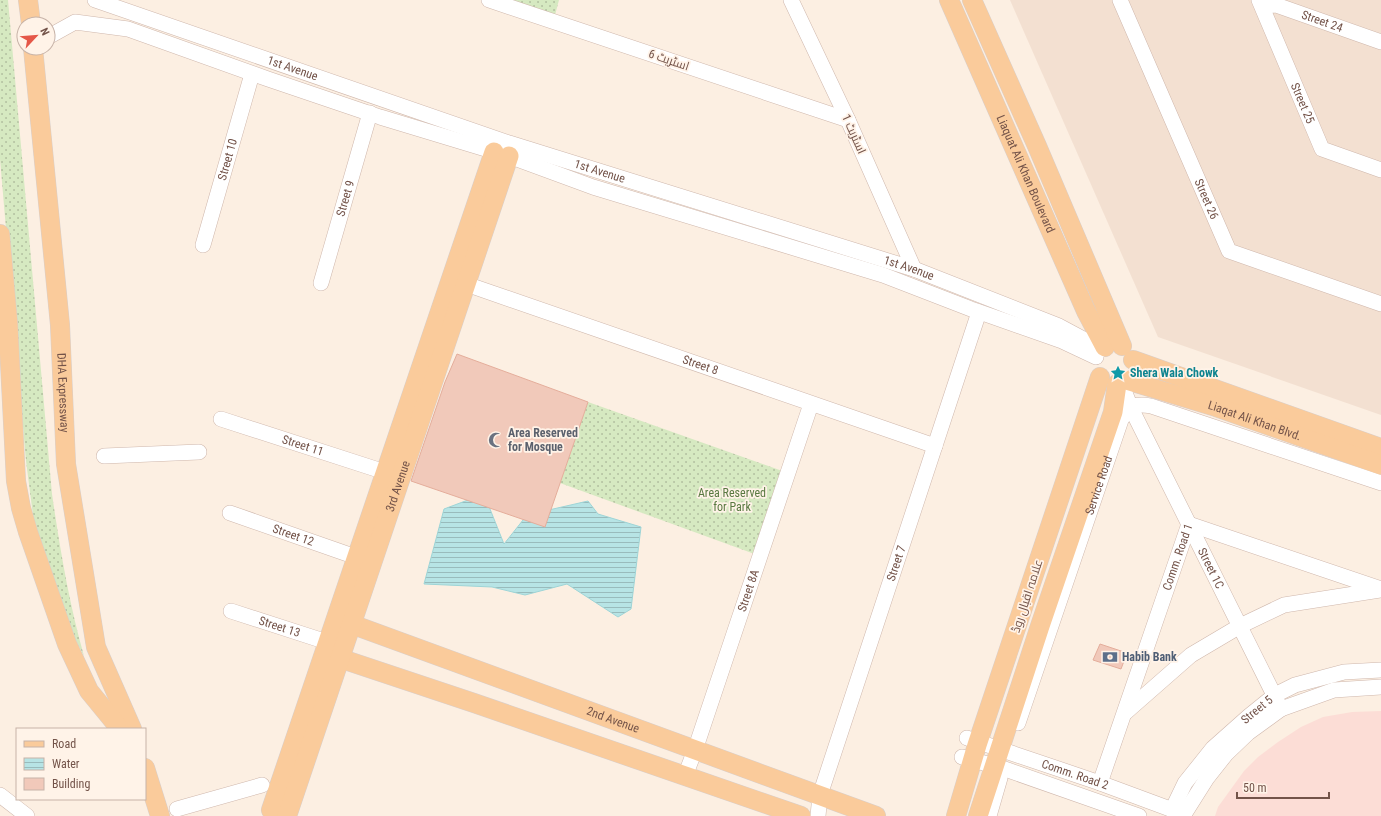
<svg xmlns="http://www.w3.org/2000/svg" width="1381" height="816" viewBox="0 0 1381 816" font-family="'Roboto Condensed',Cairo,sans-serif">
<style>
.residential{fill:#f3e0d1}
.commercial{fill:#fcddd6}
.grass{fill:url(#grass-dots)}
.water{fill:url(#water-rules);stroke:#9ed5d7}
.building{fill:#f1c9ba;stroke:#e4ad9b}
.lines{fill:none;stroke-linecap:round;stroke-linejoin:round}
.minor-casing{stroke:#cfb7ac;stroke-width:16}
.major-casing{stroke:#d8cfcc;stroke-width:20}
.minor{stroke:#fff;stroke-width:15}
.major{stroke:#facb9b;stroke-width:19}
.labels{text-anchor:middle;stroke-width:3.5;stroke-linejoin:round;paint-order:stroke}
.street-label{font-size:12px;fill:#735349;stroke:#fff3e8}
.culture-label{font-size:12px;font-weight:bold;fill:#0d838f;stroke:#fff3e8;text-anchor:start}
.worship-label{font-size:12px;font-weight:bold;fill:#5b616d;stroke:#fff3e8;text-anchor:start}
.park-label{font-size:12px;fill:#597941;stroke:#fff3e8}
.service-label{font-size:12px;font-weight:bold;fill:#4e5e75;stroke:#fff3e8;text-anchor:start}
</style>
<defs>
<pattern id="grass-dots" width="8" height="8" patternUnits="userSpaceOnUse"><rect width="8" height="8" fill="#d6e9c1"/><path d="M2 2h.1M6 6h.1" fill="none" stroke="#b2bf9f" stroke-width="1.8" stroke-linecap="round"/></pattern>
<pattern id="water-rules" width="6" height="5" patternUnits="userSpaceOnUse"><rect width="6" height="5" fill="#b7e4e5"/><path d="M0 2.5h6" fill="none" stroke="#99bbbc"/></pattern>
</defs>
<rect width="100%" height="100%" fill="#fcefe2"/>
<path class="residential" d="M1010,0H1381V415L1158,337Z"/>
<path class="commercial" d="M1381,711V816H1215L1218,807L1244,771L1258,757L1278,742L1301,727L1323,717L1352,712Z"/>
<path class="grass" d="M0,0H8L52,494C60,549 69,603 84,656L75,639L34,523L26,461L0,159Z
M512,0H559L555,15Z
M588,402L788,473L760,556L560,483Z"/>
<path class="water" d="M484,494L504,544L527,515L588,501L598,514L641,527L631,609L618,617L567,584L525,595L492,587L424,584L444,509Z"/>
<path class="building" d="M457,354L588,402L545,527L411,481L445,382Z
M1100,644L1127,653L1121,669L1093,660Z"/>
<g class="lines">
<g class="minor-casing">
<g id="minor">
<path id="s1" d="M95,0L509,143L914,269L1059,326L1102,349"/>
<path d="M489,0L848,120"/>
<path d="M791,0L848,120L914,269"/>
<path id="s2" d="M1120,0L1229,251L1381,304"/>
<path id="s3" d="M1259,0L1322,149L1381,170"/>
<path id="s4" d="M1262,6L1276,5L1381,42"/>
<path d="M48,37L75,22L128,29L268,79L380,117L509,156L593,187L883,275L971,309L1062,341L1096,357"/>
<path id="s5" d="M203,245L252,74"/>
<path id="s6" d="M321,283L370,113"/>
<path id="s7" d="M466,284L935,446"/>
<path id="s8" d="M1121,383L1131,408L1281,709"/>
<path id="s9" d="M221,419L385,472"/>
<path d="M104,456L199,452"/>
<path id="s10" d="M230,513L356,557"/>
<path id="s11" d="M231,611L327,642"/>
<path d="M1126,712L1191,655L1240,626L1284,605L1380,590"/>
<path id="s12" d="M1018,723L1121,420C1130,406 1135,403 1151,406L1381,483"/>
<path id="s13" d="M967,738L1100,783L1181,813"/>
<path d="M962,757L1002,768L1139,816"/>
<path id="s14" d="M685,776L695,750L811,404"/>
<path id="s15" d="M1100,783L1189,524L1381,589"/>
<path d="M0,795L27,816"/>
<path d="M177,809L262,785"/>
<path id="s16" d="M1172,810L1185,783L1213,748L1249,716L1275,695L1295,685L1344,672L1381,670"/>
<path id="s17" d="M818,816L820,795L979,312"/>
<path d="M989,816L1000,778"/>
<path d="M1183,816L1207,778L1226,754L1248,733L1281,709L1334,690L1381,687"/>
</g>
</g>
<g class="major-casing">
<g id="major">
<path d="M28,0L31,24"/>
<path id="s18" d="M949,0L1086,311L1105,347"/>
<path d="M972,0L1037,146L1122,346"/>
<path id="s19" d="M33,48L60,325L66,464L96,647L132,729"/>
<path d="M0,234L8,324L16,481L21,508L28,532L67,644L89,691L116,724L117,729"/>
<path d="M1133,360L1381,448"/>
<path id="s20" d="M1126,380L1216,407L1381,465"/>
<path id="s21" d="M351,624L876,816"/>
<path d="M339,658L474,703L801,816"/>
<path d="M145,768L160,816"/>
<path d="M271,810L494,152"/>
<path id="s22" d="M287,816L509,156"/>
<path d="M956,816L977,745L1100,377"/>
<path d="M978,816L1040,626L1113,412L1117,384"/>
</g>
</g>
<use href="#minor" class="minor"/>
<use href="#major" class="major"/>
</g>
<defs>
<g id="sight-bare" transform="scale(1.2)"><path d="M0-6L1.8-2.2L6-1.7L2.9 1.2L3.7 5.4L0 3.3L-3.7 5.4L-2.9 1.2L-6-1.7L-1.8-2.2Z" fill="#0f9aa8" stroke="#fff3e8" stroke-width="2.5" paint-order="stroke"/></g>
<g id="mosque-bare" transform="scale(1.2)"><path d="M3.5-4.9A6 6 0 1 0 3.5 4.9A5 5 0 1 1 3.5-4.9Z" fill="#6b7280" stroke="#fff3e8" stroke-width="2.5" paint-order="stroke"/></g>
<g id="bank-bare" transform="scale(1.2)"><path d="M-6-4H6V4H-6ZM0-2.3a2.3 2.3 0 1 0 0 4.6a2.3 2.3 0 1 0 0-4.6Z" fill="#5c6f8a" stroke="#fff3e8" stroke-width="2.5" paint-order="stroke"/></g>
</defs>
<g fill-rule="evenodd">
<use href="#sight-bare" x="1118" y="373"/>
<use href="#mosque-bare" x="496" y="440"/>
<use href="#bank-bare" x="1110" y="657"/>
</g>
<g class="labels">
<g class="street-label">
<text dy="4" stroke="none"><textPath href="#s4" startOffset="63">Street 24</textPath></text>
<text transform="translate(669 60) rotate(19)" y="4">اسٹریٹ 6</text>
<text dy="4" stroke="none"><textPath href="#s1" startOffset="209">1st Avenue</textPath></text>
<text dy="4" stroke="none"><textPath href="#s3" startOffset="112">Street 25</textPath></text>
<text transform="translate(854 134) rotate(66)" y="4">اسٹریٹ 1</text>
<text dy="4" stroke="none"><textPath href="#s5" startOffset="89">Street 10</textPath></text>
<text dy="4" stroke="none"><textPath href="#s1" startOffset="533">1st Avenue</textPath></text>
<text dy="4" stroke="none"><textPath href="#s18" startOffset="190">Liaquat Ali Khan Boulevard</textPath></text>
<text dy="4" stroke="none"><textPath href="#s6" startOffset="88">Street 9</textPath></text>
<text dy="4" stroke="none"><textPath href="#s2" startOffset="217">Street 26</textPath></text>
<text dy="4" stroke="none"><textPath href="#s1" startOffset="857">1st Avenue</textPath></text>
<text dy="4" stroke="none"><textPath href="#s7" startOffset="248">Street 8</textPath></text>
<text dy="4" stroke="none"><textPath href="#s19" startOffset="346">DHA Expressway</textPath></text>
<text dy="4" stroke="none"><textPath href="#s20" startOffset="135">Liaqat Ali Khan Blvd.</textPath></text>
<text dy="4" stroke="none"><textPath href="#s9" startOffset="86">Street 11</textPath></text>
<text dy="4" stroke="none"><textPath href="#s12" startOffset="251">Service Road</textPath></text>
<text dy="4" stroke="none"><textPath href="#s22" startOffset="348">3rd Avenue</textPath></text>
<text dy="4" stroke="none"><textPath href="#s10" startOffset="67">Street 12</textPath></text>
<text dy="4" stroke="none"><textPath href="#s15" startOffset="239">Comm. Road 1</textPath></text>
<text dy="4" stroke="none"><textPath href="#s17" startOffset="265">Street 7</textPath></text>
<text dy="4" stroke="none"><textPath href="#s8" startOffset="206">Street 1C</textPath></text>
<text dy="4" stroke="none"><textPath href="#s14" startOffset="196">Street 8A</textPath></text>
<text transform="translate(1027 596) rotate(-72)" y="4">علامہ اقبال روڈ</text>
<text dy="4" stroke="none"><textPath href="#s11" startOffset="51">Street 13</textPath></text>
<text dy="4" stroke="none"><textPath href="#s16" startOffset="133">Street 5</textPath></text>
<text dy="4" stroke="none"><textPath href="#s21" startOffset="279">2nd Avenue</textPath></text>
<text dy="4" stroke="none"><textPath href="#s13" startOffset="114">Comm. Road 2</textPath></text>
</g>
<g class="culture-label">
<text x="1130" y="377">Shera Wala Chowk</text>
</g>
<g class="worship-label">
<text x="508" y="437">Area Reserved<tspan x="508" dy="14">for Mosque</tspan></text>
</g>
<g class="park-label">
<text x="732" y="497">Area Reserved<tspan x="732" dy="14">for Park</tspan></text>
</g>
<g class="service-label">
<text x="1122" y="661">Habib Bank</text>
</g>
</g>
<rect x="16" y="728" width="130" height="72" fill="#fff3e8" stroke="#c7b3a8"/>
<rect x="24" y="741" width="20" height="6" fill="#facb9b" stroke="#c7b3a8"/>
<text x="52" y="748" font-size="12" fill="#735349">Road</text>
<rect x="24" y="758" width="20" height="12" fill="url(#water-rules)" stroke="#c7b3a8"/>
<text x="52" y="768" font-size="12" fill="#735349">Water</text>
<rect x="24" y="778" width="20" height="12" fill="#f1c9ba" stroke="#c7b3a8"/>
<text x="52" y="788" font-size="12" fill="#735349">Building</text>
<g transform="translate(36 36) rotate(64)"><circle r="19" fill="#fff3e8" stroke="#c7b3a8"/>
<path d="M0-3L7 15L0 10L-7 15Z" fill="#e55748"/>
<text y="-6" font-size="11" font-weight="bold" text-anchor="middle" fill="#735349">N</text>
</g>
<path d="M1237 792v6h92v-6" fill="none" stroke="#735349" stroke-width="2"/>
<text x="1243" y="792" font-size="12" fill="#735349" stroke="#fff3e8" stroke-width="3" paint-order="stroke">50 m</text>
</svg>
